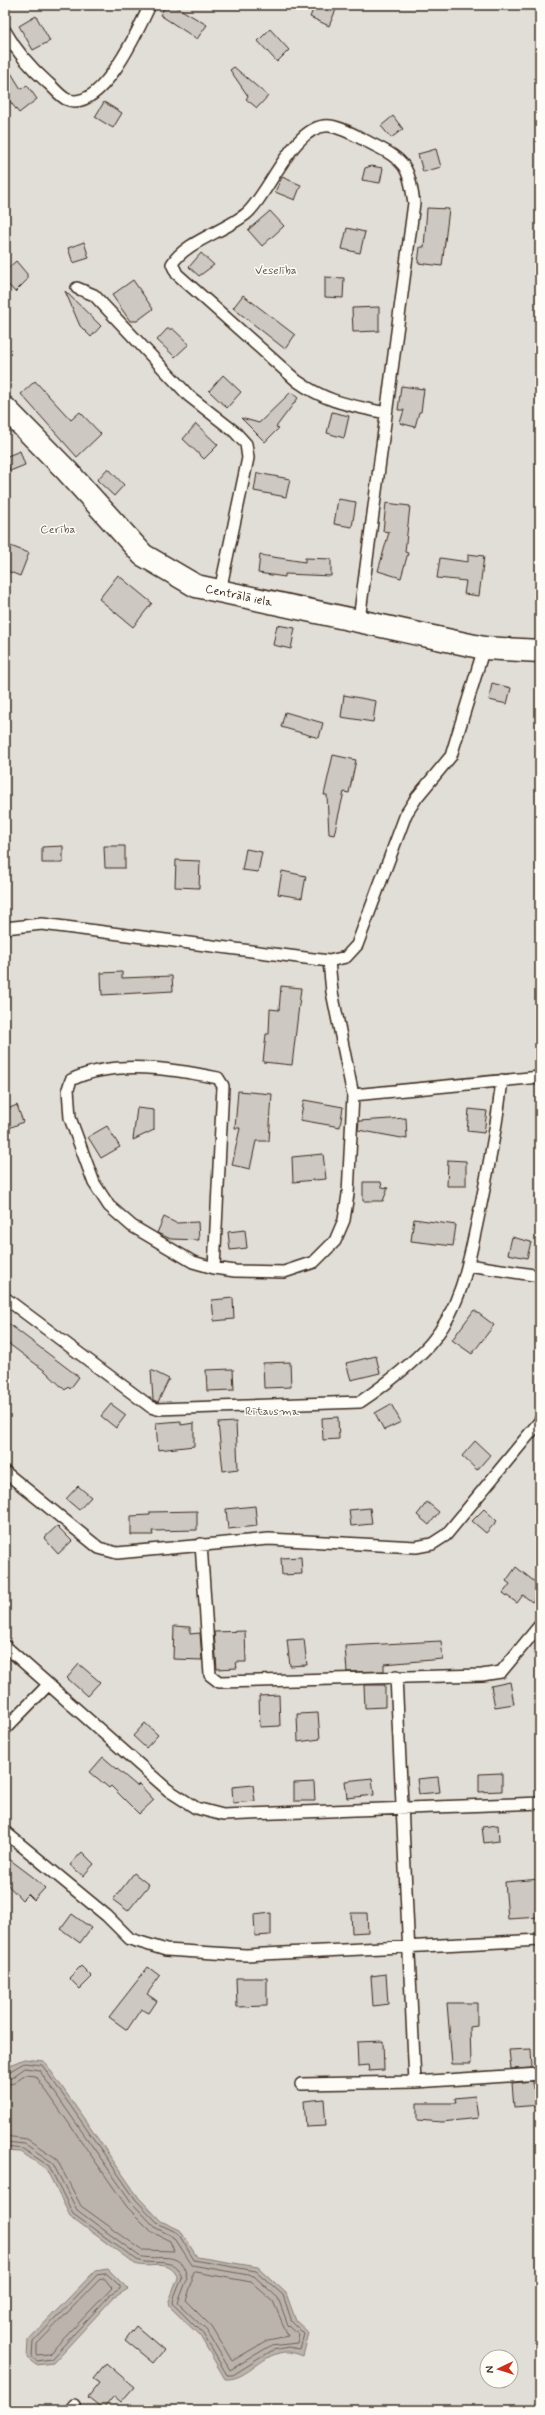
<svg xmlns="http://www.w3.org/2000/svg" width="545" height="2415" viewBox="0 0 545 2415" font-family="Mynerve,sans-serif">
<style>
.green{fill:#e1ded7;stroke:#8e847a;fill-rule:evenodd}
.water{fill:#bbb4ad;stroke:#887d74}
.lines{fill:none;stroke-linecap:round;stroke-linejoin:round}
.shore{stroke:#6e6157;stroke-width:1}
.building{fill:#cdc8c2;stroke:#3b2a1e}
.service-casing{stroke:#3b2a1e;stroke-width:14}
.tertiary-casing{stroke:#3b2a1e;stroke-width:25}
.service{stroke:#fdfcf7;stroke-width:11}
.tertiary{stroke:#fdfcf7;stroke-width:22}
.labels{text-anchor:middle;stroke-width:3;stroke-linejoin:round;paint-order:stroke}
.park-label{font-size:12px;fill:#64574c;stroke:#fdfcf7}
.street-label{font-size:12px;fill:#3b2a1e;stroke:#fdfcf7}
</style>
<rect width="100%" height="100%" fill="#fdfcf7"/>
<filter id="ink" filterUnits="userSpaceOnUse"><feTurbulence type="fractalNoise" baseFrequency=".025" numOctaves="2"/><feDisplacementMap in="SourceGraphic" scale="8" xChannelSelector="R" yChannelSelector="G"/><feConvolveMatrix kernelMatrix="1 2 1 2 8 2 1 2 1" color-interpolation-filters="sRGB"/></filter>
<g filter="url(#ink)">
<path class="green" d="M5,5H540V2410H5ZM487,2357H511V2381H487Z"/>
<path class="water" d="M24,2059L44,2061L139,2198L161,2221L180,2230L197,2257L258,2267L286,2293L296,2321L309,2333L303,2356C298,2354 292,2352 288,2352C263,2351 248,2381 225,2379L200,2336L170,2307L169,2301L178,2278C168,2257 153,2270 135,2264L70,2216L46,2169L21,2152L5,2151V2072L12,2064Z
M108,2269L128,2289L113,2298L53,2363L36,2365L27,2358L28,2340L95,2271Z"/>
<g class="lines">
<path class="shore" d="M5,2074L24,2063L42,2065L136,2200L159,2224L178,2233L194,2260L256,2271L283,2295L292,2322L304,2334L300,2349L288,2347L273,2350L233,2375H227L203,2334L174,2305L173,2301L182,2278C175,2254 154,2267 137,2260L73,2214L49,2166L23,2149L5,2147
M5,2079L11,2078L25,2068L39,2070L132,2203L156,2228L174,2237L192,2265L254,2276L278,2298L288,2325L299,2335L297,2343L270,2346L230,2370L207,2331L178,2303L187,2279C183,2247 157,2262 139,2256L77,2210L52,2162L25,2144L5,2142
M5,2085L14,2083L26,2075L36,2076L127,2207L152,2232L170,2241L174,2251L142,2250L81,2206L56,2158L27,2139L5,2136
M195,2272L251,2282L273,2301L288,2336L268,2340L232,2361L212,2327L186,2301L192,2282V2274Z
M107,2274L120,2286V2289L110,2295L51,2359L37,2361L32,2357L33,2342L97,2275Z
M105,2279L112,2288L49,2354L37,2355V2344L99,2280Z"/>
</g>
<path class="building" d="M166,5H173L207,25L197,39L160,15Z
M315,5H338L329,26L310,17Z
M36,16L50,41L33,50L19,26Z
M270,29L289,50L277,62L258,41Z
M5,63L21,89L27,85L37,99L19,113L5,95Z
M234,67L268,96L257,108L246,99L248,96L230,70Z
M104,102L122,113L113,128L95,117Z
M393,116L403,129L391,138L381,126Z
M436,149L441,167L423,172L418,154Z
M371,166L383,168L380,183L362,180L365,168Z
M282,177L301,185L295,200L275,192Z
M427,208L449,209L442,266L418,263L420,247H424Z
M270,211L284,226L262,246L248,230Z
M347,228L365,232L360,253L342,249Z
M84,242L89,258L73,263L68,248Z
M201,253L214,265L199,276L189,267Z
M16,261L27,274V280L15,292L5,281V271Z
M325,277L344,278L343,298L325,297Z
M133,280L153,309L137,321H130L112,295Z
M65,291L101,326L91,337L80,326Z
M243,295L295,335L285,349L233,308Z
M379,307V331L353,332L352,308Z
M167,329H173L189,344L175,357L157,340Z
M223,375L241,392L227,408L209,391Z
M35,381L71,420L80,412L101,434L77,457L21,394Z
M401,386L424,389L421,412H419L415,427L400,423L404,410H398Z
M291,392L298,398L276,427L279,428L265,442L241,418L259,423Z
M332,412L349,416L344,438L327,433Z
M196,424L218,445L204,459L183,439Z
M20,451L25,465L10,471L5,457Z
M108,468L124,485L114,496L97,480Z
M257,473L290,479L286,497L254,491Z
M338,499L356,502L352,527L334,524Z
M386,503L410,506L405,552L408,553L401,578L378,571L389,532L383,531Z
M5,544L29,553L20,576L5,570Z
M468,554L484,556L479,596L464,594L466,581L437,578L440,558L468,562Z
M260,555L305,562V558L331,559V576L285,574V577L258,573Z
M118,575L152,603L133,627L99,599Z
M277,625L295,628L291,649L273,645Z
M492,683L511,688L507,704L489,700Z
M344,695L376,701L373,722L341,717Z
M285,712L323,723L319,738L281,727Z
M333,755L356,760L349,793L344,792L334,835L329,834L327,795H324Z
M63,846V863H42V847Z
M104,846H125V868H105Z
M246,849L262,852L258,872L242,870Z
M176,860L200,861L199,888L175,887Z
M282,871L306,876L302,898L278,894Z
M122,972V978L172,976L173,991L102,995L101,973Z
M281,986L301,988L292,1065L263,1062L266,1034H269L270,1009L279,1010Z
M238,1091L272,1094L269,1141H256L250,1169L232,1165L240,1128H235Z
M304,1100L343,1107L340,1127L300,1120Z
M17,1105L23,1122L5,1130V1110Z
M137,1108L154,1110V1130L133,1140Z
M469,1109L487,1111L484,1133L467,1131Z
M406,1118L407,1139L358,1130L359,1121Z
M107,1126L120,1147L101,1158L88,1137Z
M323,1154L326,1179L293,1182L292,1157Z
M448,1160L466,1161V1186H447Z
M363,1182H381L382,1187L388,1188L383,1201H363Z
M164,1217L176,1223L198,1222L199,1240L171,1239L157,1233Z
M414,1219L456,1225L453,1246L411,1241Z
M245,1230L247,1248L230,1250L228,1232Z
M512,1237L531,1242L527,1258L508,1254Z
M233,1298L234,1319L214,1321L212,1300Z
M474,1310L494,1325L472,1354L452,1340Z
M5,1321L79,1377L70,1389L68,1387L65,1390L45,1371L5,1341Z
M376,1356L380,1373L351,1380L346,1363Z
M290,1362L291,1387L264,1388L263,1363Z
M233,1369L234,1390L207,1391L206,1370Z
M151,1370L169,1379L158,1402L153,1400Z
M111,1404L126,1415L116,1428L101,1416Z
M391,1404L401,1422L384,1430L375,1413Z
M338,1417L339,1439L323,1440L322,1418Z
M181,1421V1425L194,1423V1446L158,1450L156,1423Z
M236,1422L238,1469L223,1471L218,1423Z
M475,1441L490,1455L477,1470L462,1456Z
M78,1486L91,1497L79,1510L66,1499Z
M427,1502L439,1512L429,1525L417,1515Z
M255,1506L257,1526L228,1529L226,1509Z
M370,1508L372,1524L351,1526L349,1510Z
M484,1509L497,1521L486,1533L472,1521Z
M197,1511V1530L152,1531L153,1535H131V1516L150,1515V1512Z
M57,1526L72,1541L58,1554L44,1538Z
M301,1557L302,1574L282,1575L281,1558Z
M516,1567L540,1586V1591L532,1602L523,1595L517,1603L503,1593L510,1584L506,1581Z
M174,1626L190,1627V1634L200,1633L202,1660L173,1659Z
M245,1631L246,1662H236L237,1668L217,1669L214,1632Z
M304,1639L307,1665L290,1666L287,1640Z
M441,1641L443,1659L384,1664V1671L347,1672L345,1646Z
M79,1664L100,1682L87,1696L67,1678Z
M510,1682L514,1704L495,1707L491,1686Z
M364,1685H385V1707L365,1708Z
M279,1695L280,1726L260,1727L259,1696Z
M318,1713L320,1739L298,1742L297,1714Z
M145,1723L158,1735L146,1748L133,1736Z
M103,1757L137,1786L139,1784L154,1800L139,1814L111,1786L109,1788L90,1772Z
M502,1773V1791L479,1792V1774Z
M438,1777L440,1792L419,1794L417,1779Z
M372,1778L374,1795L347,1798L345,1781Z
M314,1782L315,1801H294V1783Z
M253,1785L255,1801L233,1803L232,1787Z
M498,1825L499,1841L484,1843L482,1827Z
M82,1852L94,1864L83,1876L70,1865Z
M5,1856L33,1877L45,1888L34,1900L28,1894L22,1900L5,1882Z
M134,1873L149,1885L128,1911L113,1900Z
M540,1879V1917L508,1919L505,1882Z
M271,1913V1935L255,1936L254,1915Z
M351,1913H367L368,1932L352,1933Z
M72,1914L91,1928L80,1943L61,1929Z
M81,1966L92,1977L80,1989L69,1978Z
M148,1967L160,1976L147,1994L157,2001L149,2013L141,2009L127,2030L109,2017Z
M386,1974L388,2004L373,2006L371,1976Z
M236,1978H267V2006L237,2007Z
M447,2003H477V2026L470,2027L471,2064H452Z
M383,2041L384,2070L369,2071L368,2065L358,2066L357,2042Z
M531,2049L532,2068L511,2069L509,2050Z
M533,2081V2089L540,2088V2105L514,2107L512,2083Z
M475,2096L478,2118L442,2122L417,2120V2103H456L455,2098Z
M324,2099L326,2126L306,2127L304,2101Z
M136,2326L164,2350L153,2363L125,2340Z
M106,2363L134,2387L121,2402L114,2396L103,2409L88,2397L99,2383L93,2379Z"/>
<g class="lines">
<g class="service-casing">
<path id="service" d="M5,31C15,49 32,69 48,83C53,87 60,96 66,99C101,115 139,28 150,5
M77,288L94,295L189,396L235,432L246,444L248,458L220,591
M359,620L414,203C408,165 406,161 372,144C358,137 344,128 330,126C294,122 269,195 246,214C225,231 185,242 172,264L177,274L297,381C328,403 350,405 386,413
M5,928L42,924L329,961
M353,1095L540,1077
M468,1265L540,1276
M214,1268L223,1086L218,1078C174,1069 114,1059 71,1080L68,1089L70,1118L94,1183L109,1206L132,1226L193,1262L214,1268L235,1271L284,1272L314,1262L335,1241L344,1220L348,1194L353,1095L332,992L329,961L346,957L357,945L406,814L417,797L451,756L484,648
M5,1298L151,1407L157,1409L360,1402C385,1385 410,1366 430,1344C463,1306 470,1255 480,1209C489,1166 497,1124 502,1080
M5,1472L99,1548L117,1553L269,1539L416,1547L432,1544L446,1535L540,1421
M201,1544L210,1675L219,1682L482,1675L501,1672L540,1625
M5,1646L168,1790L196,1808L223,1815L540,1803
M396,1676L415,2082
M5,1729L48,1685
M5,1832L107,1916L130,1939L166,1950L246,1955L540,1940
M301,2084L415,2082L540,2074
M70,2410L74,2405"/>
</g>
<g class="tertiary-casing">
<g id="tertiary">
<path id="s1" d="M5,408L67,471L143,555L196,586L484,648L540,651"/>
</g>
</g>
<use href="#service" class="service"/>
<use href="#tertiary" class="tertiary"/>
</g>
</g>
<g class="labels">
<g class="park-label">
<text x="276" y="274">Veselība</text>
<text x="58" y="533">Cerība</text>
<text x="272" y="1415">Rītausma</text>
</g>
<g class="street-label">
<text dy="4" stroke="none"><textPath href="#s1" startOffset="307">Centrālā iela</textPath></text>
</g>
</g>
<rect width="545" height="2415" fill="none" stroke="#fdfcf7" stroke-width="20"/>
<rect x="10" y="10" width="525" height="2395" fill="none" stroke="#3b2a1e" stroke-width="1.5" filter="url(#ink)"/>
<g transform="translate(499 2369) rotate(266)"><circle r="19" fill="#fdfcf7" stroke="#afa8a0"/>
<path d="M0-3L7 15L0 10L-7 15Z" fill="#c8321e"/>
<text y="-6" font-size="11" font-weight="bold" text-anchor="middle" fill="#3b2a1e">N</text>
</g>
</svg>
